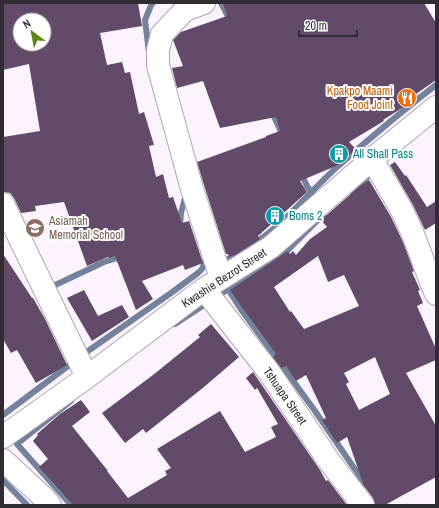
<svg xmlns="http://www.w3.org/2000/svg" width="439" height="508" viewBox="0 0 439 508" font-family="'Archivo Narrow',sans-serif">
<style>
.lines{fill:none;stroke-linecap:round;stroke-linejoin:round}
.stream{stroke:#74839b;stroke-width:6}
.building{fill:#614b68;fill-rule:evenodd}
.minor-casing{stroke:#b1a4b5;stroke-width:24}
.minor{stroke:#fff;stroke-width:22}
.labels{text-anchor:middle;stroke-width:4;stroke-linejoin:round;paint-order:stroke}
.food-label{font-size:12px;fill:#c56008;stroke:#fff;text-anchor:end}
.culture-label{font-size:12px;fill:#0d838f;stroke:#fff;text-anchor:start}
.education-label{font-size:12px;fill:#785e54;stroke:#fff;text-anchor:start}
.street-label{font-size:12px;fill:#312c33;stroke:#fff}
</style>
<rect width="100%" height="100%" fill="#fcf3fe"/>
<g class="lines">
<path class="stream" d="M221,3L230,20
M149,53L145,20L152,3H153
M271,110L282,134
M301,173L307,186L312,193
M351,191L361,184L368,176
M180,226L181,213L185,198
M219,258C221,258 225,259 228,259C232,258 237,254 241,252C279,231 306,195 337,167C369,139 402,111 436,85
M51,287L104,262L124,256
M228,289L240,308L315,411L365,484
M175,324L288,250L323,215
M3,415L88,351L171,293L198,273L202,269L206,259L205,256
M3,480L27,505
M71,505L17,444L71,401"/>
</g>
<path class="building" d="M3,3H138L142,26L100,33L107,65L122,62L125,73L130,72L139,114L144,112L154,145L149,146L156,177L163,174L169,198L173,197L182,223L189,221L203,263L185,270L183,265L142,281L153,299L136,310L115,256L109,258L108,257L87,266L64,202L35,206L36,211L21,213L14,198L10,193L3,192V137L40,131L29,64L3,70ZM20,20H44V44H20Z
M223,3H424L436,23V80L416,94L418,98L383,120L384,121L349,142L356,149L348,156V157L336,166L300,181L307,192L258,236L260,239L237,254L229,257L228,254H226L204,185L197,162L266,137V136L280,131L276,117L220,128L203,81L177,88L172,68L183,66L173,40L181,32L227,16Z
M395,162L405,176L406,175L427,207L436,201V223L425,230L413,205L390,165Z
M369,180L391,217L403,242L414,271L412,272L420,290L418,291L423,303L417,306L436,349V360L406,373L436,426V477L385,505H375L373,498L364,486L347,437L337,443L322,420L326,418L306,375L296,381L286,366L281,368L273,357L276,354L258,329L243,309L230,290L288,251L290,254L293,251L296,255L310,239L327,227L321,220L360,186ZM318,256L328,282L344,275L359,306L304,329L291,311L290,312L274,287ZM375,357L390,394L359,410L346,384L349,382L344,373Z
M3,254L32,298H33L45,319L67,365L36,383L17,350L11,353L3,339Z
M84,290L98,316L122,305L129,317L92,341L67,298Z
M211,324L239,357L204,387L146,433L143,429L125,443L102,413L153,375L200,337L198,335Z
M253,372L320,470L326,481L328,480L347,505H73L39,467L48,459L33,441L38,435L37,434L60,414L81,400L90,412L72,426L108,471H107L128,498L167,475L165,471L171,468L157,449L220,411L245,452L276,437L271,427L278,424L257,388L255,390L246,378Z"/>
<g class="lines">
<g class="minor-casing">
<path id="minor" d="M204,3L185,10L162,34L158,50V65L192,189L221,278
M372,159C383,179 396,198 406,219C418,243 425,269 436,294
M3,204L87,377
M204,289L269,372L329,461L363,505
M3,437L87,377L204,289L271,247L372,159L436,107
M3,460L43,497L50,505"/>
</g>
<use href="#minor" class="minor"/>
</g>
<defs>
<g id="restaurant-disc" transform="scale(1)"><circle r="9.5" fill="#e8710a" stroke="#fff"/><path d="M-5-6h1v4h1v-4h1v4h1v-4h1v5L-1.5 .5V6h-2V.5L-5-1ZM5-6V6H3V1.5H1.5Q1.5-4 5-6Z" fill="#fff"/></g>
<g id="building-disc" transform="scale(1)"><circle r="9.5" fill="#0f9aa8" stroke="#fff"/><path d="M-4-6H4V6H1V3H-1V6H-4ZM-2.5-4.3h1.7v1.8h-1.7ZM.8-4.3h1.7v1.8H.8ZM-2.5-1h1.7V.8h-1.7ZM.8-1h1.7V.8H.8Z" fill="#fff"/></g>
<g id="school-disc" transform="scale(1)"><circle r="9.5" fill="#8d6e63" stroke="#fff"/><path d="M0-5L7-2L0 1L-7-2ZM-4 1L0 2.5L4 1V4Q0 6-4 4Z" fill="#fff"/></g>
</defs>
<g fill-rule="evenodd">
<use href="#restaurant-disc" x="407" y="98"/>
<use href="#building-disc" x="339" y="154"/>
<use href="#building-disc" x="275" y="216"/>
<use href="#school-disc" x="35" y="228"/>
</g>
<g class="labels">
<g class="food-label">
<text x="393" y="95">Kpakpo Maami<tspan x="393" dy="14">Food Joint</tspan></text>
</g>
<g class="culture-label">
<text x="353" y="158">All Shall Pass</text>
<text x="289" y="220">Boms 2</text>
</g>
<g class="education-label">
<text x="49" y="225">Asiamah<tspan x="49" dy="14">Memorial School</tspan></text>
</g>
<g class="street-label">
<text transform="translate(224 278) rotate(-33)" y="4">Kwashie Bezrot Street</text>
<text transform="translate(285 396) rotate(55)" y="4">Tshuapa Street</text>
</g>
</g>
<rect width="439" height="508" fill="none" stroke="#312c33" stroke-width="8"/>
<g transform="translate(32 32) rotate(328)"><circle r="19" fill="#ffffff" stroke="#adabad"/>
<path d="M0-3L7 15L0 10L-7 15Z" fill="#5d8713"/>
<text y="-6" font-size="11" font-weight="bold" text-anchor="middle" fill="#312c33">N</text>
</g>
<path d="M299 30v6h58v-6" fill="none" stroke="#312c33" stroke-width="2"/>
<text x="305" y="30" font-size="12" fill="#312c33" stroke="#ffffff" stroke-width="3" paint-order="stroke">20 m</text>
</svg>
